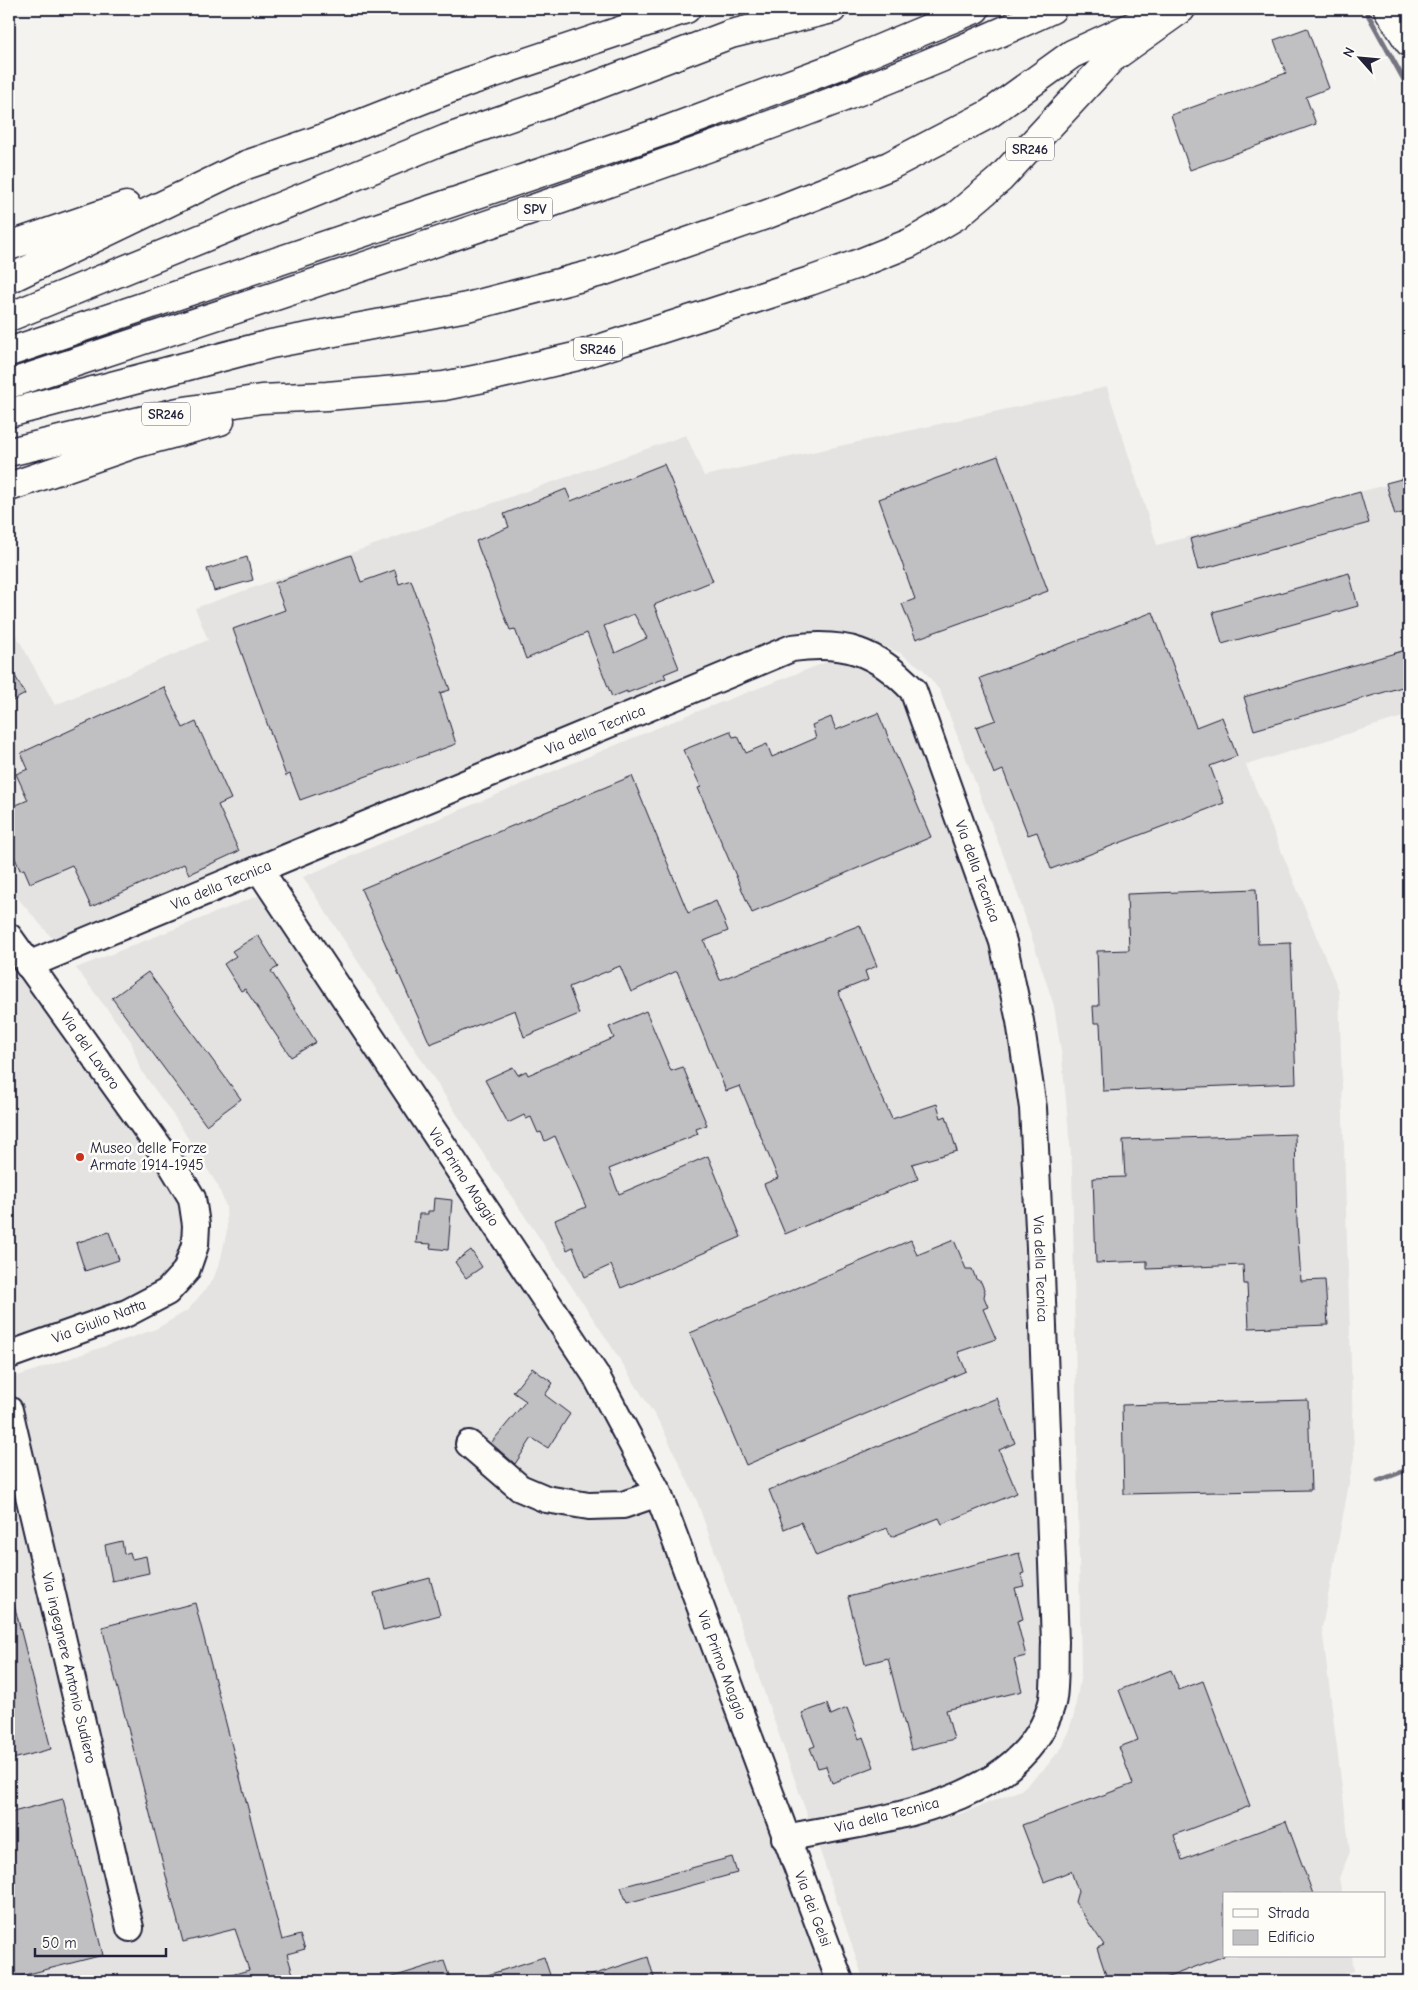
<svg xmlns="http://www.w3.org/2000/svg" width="1418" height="1990" viewBox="0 0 1418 1990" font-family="'Comic Neue',sans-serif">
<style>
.built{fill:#e4e3e2}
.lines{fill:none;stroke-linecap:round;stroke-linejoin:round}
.stream{stroke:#757582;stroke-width:5}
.building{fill:#c0bfc2;stroke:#22223b;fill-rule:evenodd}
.minor-casing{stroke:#22223b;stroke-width:30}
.major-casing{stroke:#22223b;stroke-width:31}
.highway-casing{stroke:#22223b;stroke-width:31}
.minor{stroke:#fdfcf7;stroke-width:26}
.major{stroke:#fdfcf7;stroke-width:28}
.highway{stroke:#fdfcf7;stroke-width:28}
.poi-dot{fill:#c8321e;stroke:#fdfcf7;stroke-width:2}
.labels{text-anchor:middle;stroke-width:5;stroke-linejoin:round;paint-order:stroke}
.shield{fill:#fdfcf7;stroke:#646373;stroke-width:1}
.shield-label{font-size:14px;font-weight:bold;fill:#22223b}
.street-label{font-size:15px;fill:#22223b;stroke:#fdfcf7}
.poi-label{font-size:15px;fill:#22223b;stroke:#fdfcf7;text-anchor:start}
</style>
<rect width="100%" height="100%" fill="#f4f3ef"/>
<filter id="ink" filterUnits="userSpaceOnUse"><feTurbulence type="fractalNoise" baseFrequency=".02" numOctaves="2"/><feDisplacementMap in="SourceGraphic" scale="10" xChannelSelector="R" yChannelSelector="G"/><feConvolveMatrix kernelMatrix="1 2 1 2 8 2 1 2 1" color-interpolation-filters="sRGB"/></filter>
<g filter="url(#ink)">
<path class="built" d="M1107,387L1157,545L1409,479V715L1246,765L1339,991L1354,1457L1322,1628L1350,1852L1339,1878L1342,1894H1224V1956H1352L1354,1971L1316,1981H864L819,1848L957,1815L1021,1790L1045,1768L1063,1746L1074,1715L1081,1673L1072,1166L1062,1058L1054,1006L1014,883L940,691L923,669L900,653L859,636L830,633L59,946L9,888V622L55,705L208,640L195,608L686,435L704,476Z
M832,660L853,662L906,689L1028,1012L1054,1587L1040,1732L949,1790L810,1823L697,1501L662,1427L610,1344L464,1125L303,877L431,822L693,713Z
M278,888L639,1440L836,1981H9V1379L156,1329L188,1310L213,1280L221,1258L227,1230L226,1207L218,1186L176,1119L140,1069L131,1041L76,968Z
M9,950L194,1197L180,1279L9,1351Z"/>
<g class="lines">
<path class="stream" d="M1365,9L1409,89
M1378,1481L1409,1469"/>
</g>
<path class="building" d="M1307,28L1329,88L1306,97L1316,124L1190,170L1171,115L1286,73L1274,40Z
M998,456L1048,591L916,639L902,604L915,599L879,499Z
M664,464L713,581L654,605L679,668L664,674L666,678L627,693V691L612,697L587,633L526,659L515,629L510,630L476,541L509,527L504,514L566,489L571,501ZM634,614L647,638L615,653L604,626Z
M1409,477V511L1395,515L1386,483Z
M1360,492L1369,523L1198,570L1190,539Z
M351,555L361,582L395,570L399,584L411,580L450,690L440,693L456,744L300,800L290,774L286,776L233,629L285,610L275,583Z
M247,557L253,580L214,591L207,569Z
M1349,573L1358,606L1222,644L1213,612Z
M1153,612L1196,727L1222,717L1237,756L1210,766L1224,803L1051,869L1037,832L1028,835L1003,770L994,774L976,727L996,720L980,678Z
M1409,649V685L1254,730L1244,697Z
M9,665L25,694L9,703Z
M164,687L183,728L196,722L231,799L218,805L239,851L189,874L184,864L91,907L72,865L30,883L24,869L20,870L9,844V808L28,800L16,774L28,769L21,753Z
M878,713L931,837L752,913L698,788L701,787L683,750L730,731L733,737L738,736L746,753L767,744L772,757L816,738L812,725L831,717L836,730Z
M632,776L688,913L716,901L728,931L704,941L720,980L860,925L877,966L865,971L868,980L838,992L874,1079L892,1119L937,1104L941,1118L946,1116L957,1151L912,1164L918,1179L785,1234L764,1184L778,1178L740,1086L726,1091L677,971L631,992L620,966L569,987L579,1014L524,1037L515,1010L430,1044L361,889Z
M1256,889L1258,944L1291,943L1296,1083L1103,1091L1100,1023H1094L1093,1006H1099L1097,951L1129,950L1127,894Z
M258,935L278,967L271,971L316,1042L291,1057L245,989L241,991L224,964L236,956L232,951Z
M148,972L241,1099L206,1125L112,998Z
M646,1011L671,1071L683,1067L707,1125L696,1129L698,1134L609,1169L619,1194L708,1156L741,1237L621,1288L611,1265L585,1277L573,1247L567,1250L555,1220L586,1207L555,1136L545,1141L541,1132L538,1133L531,1117L526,1119L524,1115L508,1123L485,1080L513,1067L518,1075L526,1071L528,1075L614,1038L609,1027Z
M1295,1134L1297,1222L1301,1281L1325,1280L1328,1325L1249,1328L1247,1284H1244L1243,1265L1147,1269V1261L1096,1263L1093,1178L1125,1177L1123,1140Z
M434,1198L452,1200L448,1250L430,1248L431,1244L416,1243L419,1214H428V1211H433Z
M109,1232L119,1260L85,1271L76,1243Z
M911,1240L917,1255L954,1240L966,1269H972L976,1279L981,1282L985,1292L984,1297L988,1307L983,1309L996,1339L958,1352L966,1371L746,1465L690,1333Z
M471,1250L482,1267L466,1278L455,1262Z
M532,1368L553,1383L545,1395L570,1414L548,1448L532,1438L515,1464L491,1443L526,1401L513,1392Z
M997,1398L1015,1443L999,1450L1017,1493L942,1524L939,1518L891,1537L887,1528L816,1556L801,1522L784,1529L769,1490Z
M1308,1400L1311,1490L1124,1494L1122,1405Z
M122,1541L124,1554L130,1552L132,1559L146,1556L149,1573L112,1581L105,1545Z
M1019,1553L1024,1573L1021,1574L1024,1586L1015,1588L1023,1619L1017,1621L1026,1656L1014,1659L1022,1691L946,1710L954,1739L911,1750L888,1658L865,1664L848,1597Z
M430,1578L440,1615L383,1630L374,1593Z
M195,1603L282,1940L300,1935L305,1949L287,1954L293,1974L285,1976L286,1979L278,1981H224V1977L249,1970L235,1929L183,1942L102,1627Z
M14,1604L51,1749L9,1760V1605Z
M1171,1670L1179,1690L1203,1681L1250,1806L1174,1835L1182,1860L1286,1821L1313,1894H1224V1956L1158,1981H1108L1097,1948L1104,1945L1075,1902L1078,1891L1071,1871L1044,1882L1022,1825L1133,1784L1119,1747L1138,1740L1119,1690Z
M827,1704L831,1715L847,1708L859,1739L863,1737L874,1767L832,1783L826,1766L818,1768L810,1748L815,1746L802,1713Z
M63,1799L103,1955L9,1979V1813Z
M732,1857L737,1873L627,1903L621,1887Z
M544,1957L552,1981H479L478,1978Z
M648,1957L655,1981H583V1978Z
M444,1961L451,1981H390V1978Z"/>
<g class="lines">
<g class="minor-casing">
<g id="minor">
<path id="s1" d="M259,869L595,1374L658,1493L840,1981"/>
<path id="s2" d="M9,937L172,1165L192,1198L196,1225L195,1245L186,1271L167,1292L127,1313L9,1355"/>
<path id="s3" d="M28,965L792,648C845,641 876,651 913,690L1003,942L1020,1021L1033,1108L1040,1248L1055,1642C1054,1659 1056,1688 1052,1703C1024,1807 873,1820 785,1838"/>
<path id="s4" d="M9,1410L130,1928"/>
<path d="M469,1444L520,1488L546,1499L589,1506L623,1505L658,1493"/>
</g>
</g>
<g class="major-casing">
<path id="major" d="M1388,9L1409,42"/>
</g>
<g class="highway-casing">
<path id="highway" d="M9,246L126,206
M9,279L246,165L327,137L467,82L686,9
M9,317L446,139L550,103L731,34L832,9
M9,352L667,130L841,65L975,9
M9,384C191,324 372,265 553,202C722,144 890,84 1052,9
M9,413L271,344L467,307L601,272L768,214L889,166L989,114L1072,54L1142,22
M9,452L178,412L261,399L327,396L444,386L498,375L574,357L810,281L860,263L910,243L956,216L1000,179L1111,59L1181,9
M9,487L134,444L220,421"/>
</g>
<use href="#minor" class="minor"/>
<use href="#major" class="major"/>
<use href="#highway" class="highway"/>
</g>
</g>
<circle class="poi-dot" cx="80" cy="1157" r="5"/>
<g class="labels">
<g class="shield">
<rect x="1006" y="137.5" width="48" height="23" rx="4"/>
<rect x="517.5" y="197.5" width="35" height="23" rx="4"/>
<rect x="574" y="337.5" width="48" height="23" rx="4"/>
<rect x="142" y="402.5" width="48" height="23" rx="4"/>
</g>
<g class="shield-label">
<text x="1030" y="154">SR246</text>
<text x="535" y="214">SPV</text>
<text x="598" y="354">SR246</text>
<text x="166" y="419">SR246</text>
</g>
<g class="street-label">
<text dy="5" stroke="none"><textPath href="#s3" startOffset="614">Via della Tecnica</textPath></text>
<text dy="5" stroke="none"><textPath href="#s3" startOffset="1154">Via della Tecnica</textPath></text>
<text dy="5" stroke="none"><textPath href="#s3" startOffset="209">Via della Tecnica</textPath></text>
<text dy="5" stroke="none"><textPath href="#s2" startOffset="140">Via del Lavoro</textPath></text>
<text dy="5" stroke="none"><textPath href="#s1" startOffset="370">Via Primo Maggio</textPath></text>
<text dy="5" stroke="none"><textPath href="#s3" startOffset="1559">Via della Tecnica</textPath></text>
<text transform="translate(99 1321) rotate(-21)" y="5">Via Giulio Natta</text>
<text dy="5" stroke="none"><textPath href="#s1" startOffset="925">Via Primo Maggio</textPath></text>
<text dy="5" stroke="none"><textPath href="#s4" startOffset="265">Via ingegnere Antonio Sudiero</textPath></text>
<text transform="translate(887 1815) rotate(-14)" y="5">Via della Tecnica</text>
<text dy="5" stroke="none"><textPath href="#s1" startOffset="1185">Via dei Gelsi</textPath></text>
</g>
<g class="poi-label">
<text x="90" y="1153">Museo delle Forze<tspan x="90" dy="17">Armate 1914-1945</tspan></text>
</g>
</g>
<rect width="1418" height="1990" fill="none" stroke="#fdfcf7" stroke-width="30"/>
<rect x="15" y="15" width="1388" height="1960" fill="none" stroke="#22223b" stroke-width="2" filter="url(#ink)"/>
<rect x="1223" y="1892" width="162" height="65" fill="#fdfcf7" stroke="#a5a5ac"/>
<rect x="1233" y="1909" width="25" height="8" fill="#fdfcf7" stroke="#a5a5ac"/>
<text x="1268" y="1918" font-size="15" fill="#22223b">Strada</text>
<rect x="1233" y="1930" width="25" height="15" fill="#c0bfc2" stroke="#a5a5ac"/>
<text x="1268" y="1942" font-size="15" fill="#22223b">Edificio</text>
<g transform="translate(1360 58) rotate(297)" stroke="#fdfcf7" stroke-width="4" paint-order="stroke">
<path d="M0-4L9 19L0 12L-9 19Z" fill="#22223b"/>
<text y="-8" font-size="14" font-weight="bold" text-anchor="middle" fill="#22223b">N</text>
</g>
<path d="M35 1948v8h131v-8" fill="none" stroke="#22223b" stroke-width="2.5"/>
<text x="42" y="1948" font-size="15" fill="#22223b" stroke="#fdfcf7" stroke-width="4" paint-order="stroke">50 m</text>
</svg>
